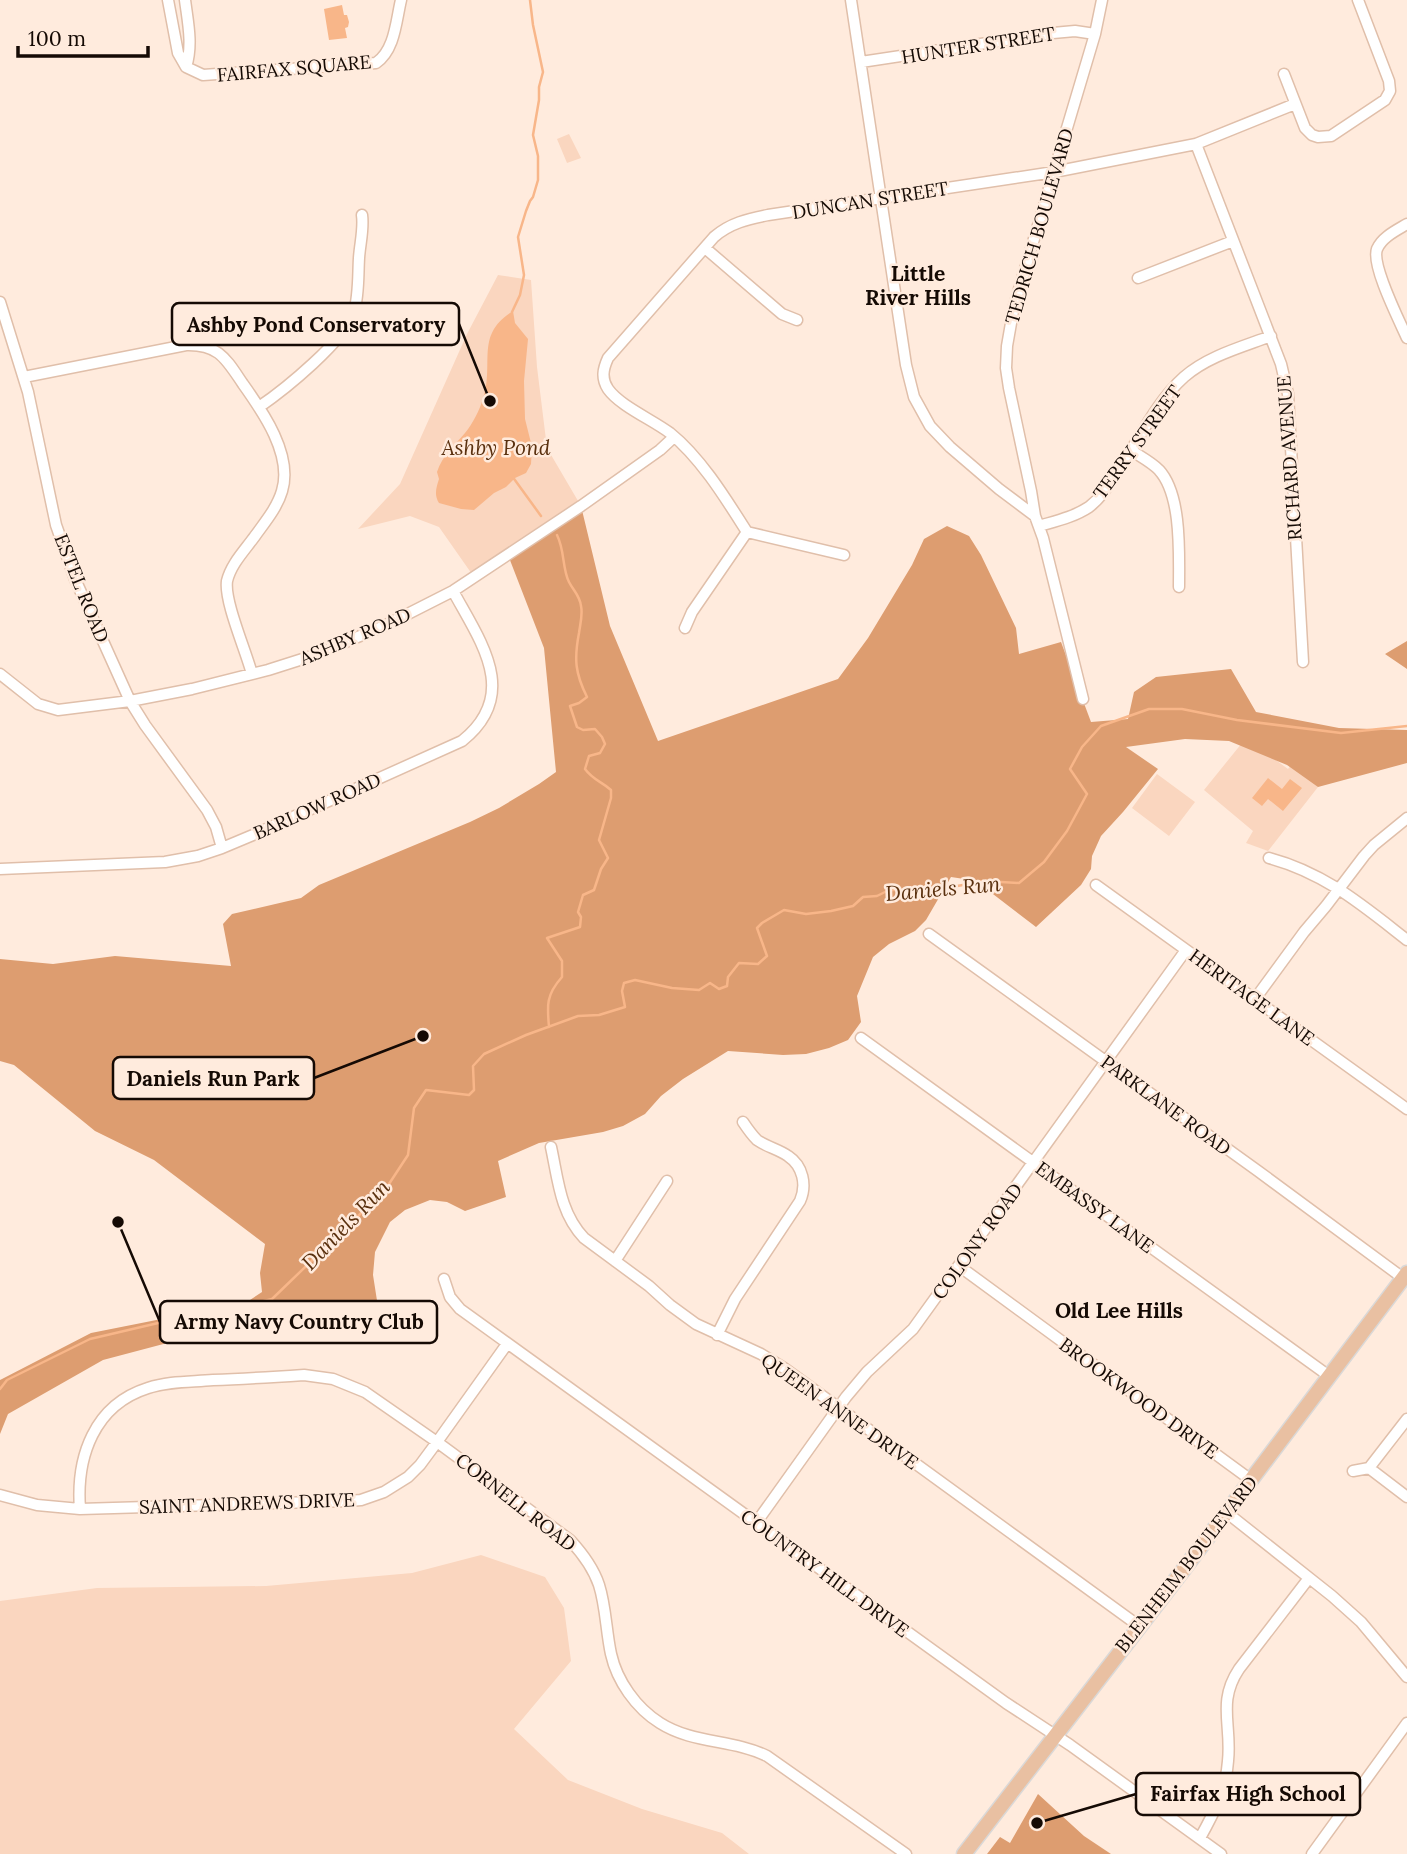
<svg xmlns="http://www.w3.org/2000/svg" width="1407" height="1854" viewBox="0 0 1407 1854" font-family="Lora,serif">
<style>
.green{fill:#fad6bf}
.forest{fill:#dd9d70}
.water{fill:#f8b689}
.lines{fill:none;stroke-linecap:round;stroke-linejoin:round}
.stream{stroke:#f8b689;stroke-width:2.5}
.minor-casing{stroke:#e0bfaa;stroke-width:13}
.major-casing{stroke:#dad8d7;stroke-width:17}
.minor{stroke:#fff;stroke-width:10}
.major{stroke:#e9c0a2;stroke-width:14}
.labels{text-anchor:middle;stroke-width:5;stroke-linejoin:round;paint-order:stroke}
.street-label{font-size:19px;fill:#150a04;stroke:#ffebdd}
.neighbourhood-label{font-size:21px;font-weight:bold;fill:#150a04;stroke:#ffebdd}
.water-label{font-size:21px;font-style:italic;fill:#5a300e;stroke:#ffebdd}
.leader{fill:none;stroke:#150a04;stroke-width:2.5}
.callout-dot{fill:#150a04;stroke:#ffebdd;stroke-width:2.5}
.callout{fill:#ffebdd;stroke:#150a04;stroke-width:2.5}
.callout-label{font-size:21px;text-anchor:middle;font-weight:bold;fill:#150a04}
</style>
<rect width="100%" height="100%" fill="#ffebdd"/>
<path class="green" d="M569,134L581,158L567,163L557,139Z
M498,275L531,280L537,367L547,448L581,506L474,577L439,527L410,516L358,529L400,484L467,334Z
M1246,738L1288,769L1294,762L1318,787L1268,851L1246,843L1253,831L1204,790Z
M1157,774L1195,802L1169,836L1132,808Z
M481,1555L545,1577L564,1608L571,1661L514,1729L568,1780L642,1809L722,1833L749,1854H0V1601L97,1588L266,1586L412,1573Z"/>
<path class="forest" d="M581,506L610,626L658,741L838,679L868,638L912,565L924,539L947,526L969,536L981,555L1016,628L1019,654L1061,642L1091,722L1128,719L1134,692L1156,677L1231,669L1256,712L1339,728L1407,730V763L1318,787L1287,765L1229,741L1185,739L1126,747L1158,769L1123,812L1101,836L1092,856L1091,869L1081,885L1036,927L989,891L971,880L951,877L926,920L915,931L889,944L873,957L857,996L861,1022L848,1040L829,1048L806,1054L783,1055L728,1051L683,1079L661,1096L645,1114L623,1126L603,1132L539,1143L498,1161L506,1197L465,1211L447,1202L430,1200L405,1210L390,1222L375,1252L373,1275L378,1307L322,1302L103,1360L8,1414L0,1434V1380L2,1379L91,1333L247,1302L262,1292L260,1273L265,1244L154,1160L95,1131L14,1065L0,1061V959L53,964L115,956L231,966L223,924L232,914L301,898L319,885L470,822L499,808L539,784L556,772L544,648L508,555Z
M1407,641V669L1385,654Z
M1038,1794L1084,1836L1111,1854H987L1000,1837L1010,1843Z"/>
<path class="water" d="M342,5L344,15H347L349,22L348,27L345,28L347,38L329,40L324,9Z
M513,311L515,323L528,339L524,381L525,419L532,447L531,464L526,473L515,478L506,487L494,493L474,510L461,509L439,503C434,495 436,488 439,479L437,472C442,456 454,446 465,433C473,423 479,411 483,399C495,363 474,335 513,311Z
M1268,778L1282,789L1290,779L1302,788L1283,811L1268,799L1262,806L1252,798Z"/>
<g class="lines">
<path class="stream" d="M512,312L520,295L524,275L518,237L526,211L530,201L533,197L538,180V156L533,135L539,100V87L543,72L533,25L530,0
M512,476L541,516
M549,1027C547,1005 546,995 562,977V961L547,938L580,927L581,917L578,912L583,895L594,890L601,869L608,858L599,840L611,798V790C601,781 593,780 585,769L589,756L600,753L605,744L602,737L595,729L583,730L577,727L570,706L579,703L587,697C575,673 574,659 579,633C580,625 583,615 581,606C580,596 573,590 569,582C562,568 565,551 557,535
M0,1389L7,1380L90,1339L188,1316L241,1307L272,1299L385,1190L408,1155L414,1108L426,1090L469,1095L474,1090L473,1066L484,1054L526,1035L578,1016L599,1015L625,1007L622,991L624,983L635,980L672,988L699,990L710,983L719,989L727,986L728,977L739,963L758,964L767,956L757,928L762,923L784,910L806,914L831,911L853,906L863,897L877,896L889,890H936L984,881L1019,883L1044,862L1067,831L1087,794L1070,769L1082,747L1101,726L1149,709H1182L1237,720L1341,733L1407,726"/>
<g class="minor-casing">
<path id="minor" d="M168,0L178,53L186,67L203,75L376,63C395,50 396,21 401,0
M185,0C188,23 193,45 186,67
M851,0L906,365L914,397L930,426L950,447L999,489L1035,516
M861,62L1053,33L1075,31L1095,34
M1284,74L1305,128L1312,135L1318,137L1331,136L1385,100L1390,91L1389,81L1358,0
M1196,144L1281,364L1288,394L1303,662
M1407,224C1397,230 1382,237 1377,249C1371,265 1399,320 1407,338
M705,248L782,314L797,320
M1138,278L1233,241
M0,302L28,392L56,525L75,579L130,701L145,725L207,810L216,827L222,848
M24,377L186,345C219,344 226,359 243,384C263,412 293,455 282,491C277,508 265,522 255,536C245,550 231,564 227,581C224,601 246,651 252,674
M259,407C284,390 346,340 354,312C359,295 358,275 359,258C360,243 364,229 362,215
M1132,451C1141,457 1151,462 1159,470C1182,495 1179,554 1179,587
M1039,526C1056,521 1074,517 1089,507C1101,498 1108,486 1116,474C1138,442 1155,403 1184,377C1208,356 1242,347 1271,336
M844,555L747,532C726,499 701,458 670,433C653,420 620,406 608,389C601,378 603,369 608,358L714,237C730,223 748,219 768,215L1054,172L1196,144L1295,104
M685,628L692,612L747,532
M0,674L38,704L58,710L130,701L192,689L268,670L312,656L384,626L453,591L581,506L660,450L674,437
M1083,699L1043,538L1035,516L1031,491L1009,388L1006,368L1007,346L1014,306L1095,34L1102,0
M1269,858C1325,873 1362,905 1407,940
M0,869L165,862L198,856L222,848L253,835L462,741C521,694 480,641 453,591
M1096,885L1407,1109
M929,934L1258,1171L1403,1278
M1255,999L1304,932L1326,906L1364,856L1374,845L1407,818
M861,1038L1329,1376
M551,1147C558,1179 560,1213 584,1238L649,1286L670,1305L696,1324L761,1354L784,1368L1139,1626
M615,1261L667,1181
M959,1266L1251,1480
M444,1279L450,1297L460,1309L1006,1703L1070,1745L1221,1854
M717,1335L735,1299L800,1201C807,1185 803,1166 788,1156C778,1149 767,1147 757,1140C752,1135 747,1128 743,1122
M1369,1468L1407,1419
M1369,1468L1407,1497
M1353,1471L1369,1468
M0,1495L37,1505L80,1509L349,1501L361,1500L384,1492L408,1477L420,1465L437,1442L507,1344
M80,1509C76,1457 94,1405 148,1388C169,1381 191,1382 213,1380C243,1379 274,1377 304,1375L333,1379L365,1392L437,1442L570,1540C582,1553 593,1567 599,1585C606,1607 606,1631 611,1654C617,1681 636,1708 660,1723C693,1744 732,1739 767,1756L906,1854
M1226,1512L1332,1596L1361,1622L1407,1677
M756,1523L846,1397L867,1372L913,1329L1186,950
M1200,1838C1214,1813 1226,1790 1228,1761C1232,1725 1217,1702 1239,1669L1309,1578
M1312,1854L1407,1723"/>
</g>
<g class="major-casing">
<path id="major" d="M964,1854L1184,1569L1407,1273"/>
</g>
<use href="#minor" class="minor"/>
<use href="#major" class="major"/>
</g>
<g class="labels">
<g class="street-label">
<text transform="translate(978 45) rotate(-9)" y="7">HUNTER STREET</text>
<text transform="translate(294 68) rotate(-5)" y="7">FAIRFAX SQUARE</text>
<text transform="translate(870 200) rotate(-9)" y="7">DUNCAN STREET</text>
<text transform="translate(1039 226) rotate(-74)" y="7">TEDRICH BOULEVARD</text>
<text transform="translate(1137 442) rotate(-54)" y="7">TERRY STREET</text>
<text transform="translate(1289 458) rotate(-94)" y="7">RICHARD AVENUE</text>
<text transform="translate(82 588) rotate(68)" y="7">ESTEL ROAD</text>
<text transform="translate(355 636) rotate(-23)" y="7">ASHBY ROAD</text>
<text transform="translate(317 806) rotate(-24)" y="7">BARLOW ROAD</text>
<text transform="translate(1252 997) rotate(36)" y="7">HERITAGE LANE</text>
<text transform="translate(1166 1105) rotate(36)" y="7">PARKLANE ROAD</text>
<text transform="translate(1095 1207) rotate(36)" y="7">EMBASSY LANE</text>
<text transform="translate(977 1241) rotate(-54)" y="7">COLONY ROAD</text>
<text transform="translate(1139 1398) rotate(36)" y="7">BROOKWOOD DRIVE</text>
<text transform="translate(840 1411) rotate(35)" y="7">QUEEN ANNE DRIVE</text>
<text transform="translate(516 1502) rotate(38)" y="7">CORNELL ROAD</text>
<text transform="translate(247 1503) rotate(-2)" y="7">SAINT ANDREWS DRIVE</text>
<text transform="translate(1186 1564) rotate(-52)" y="7">BLENHEIM BOULEVARD</text>
<text transform="translate(825 1573) rotate(36)" y="7">COUNTRY HILL DRIVE</text>
</g>
<g class="neighbourhood-label">
<text x="918" y="281">Little<tspan x="918" dy="24">River Hills</tspan></text>
<text x="1119" y="1318">Old Lee Hills</text>
</g>
<g class="water-label">
<text x="496" y="455">Ashby Pond</text>
<text transform="translate(943 889) rotate(-5)" y="7">Daniels Run</text>
<text transform="translate(346 1225) rotate(-46)" y="7">Daniels Run</text>
</g>
</g>
<path class="leader" d="M490 401L459 324M423 1036L314 1078M118 1222L160 1322M1037 1823L1136 1794"/>
<g class="callout-dot">
<circle cx="490" cy="401" r="7"/>
<circle cx="423" cy="1036" r="7"/>
<circle cx="118" cy="1222" r="7"/>
<circle cx="1037" cy="1823" r="7"/>
</g>
<g class="callout">
<rect x="172" y="303" width="287" height="42" rx="7"/>
<rect x="113" y="1057" width="201" height="42" rx="7"/>
<rect x="160" y="1301" width="277" height="42" rx="7"/>
<rect x="1136" y="1773" width="224" height="42" rx="7"/>
</g>
<g class="callout-label">
<text x="316" y="332">Ashby Pond Conservatory</text>
<text x="213" y="1086">Daniels Run Park</text>
<text x="299" y="1329">Army Navy Country Club</text>
<text x="1248" y="1801">Fairfax High School</text>
</g>
<path d="M18 46v10h130v-10" fill="none" stroke="#150a04" stroke-width="3.5"/>
<text x="28" y="46" font-size="21" fill="#150a04" stroke="#ffebdd" stroke-width="5" paint-order="stroke">100 m</text>
</svg>
